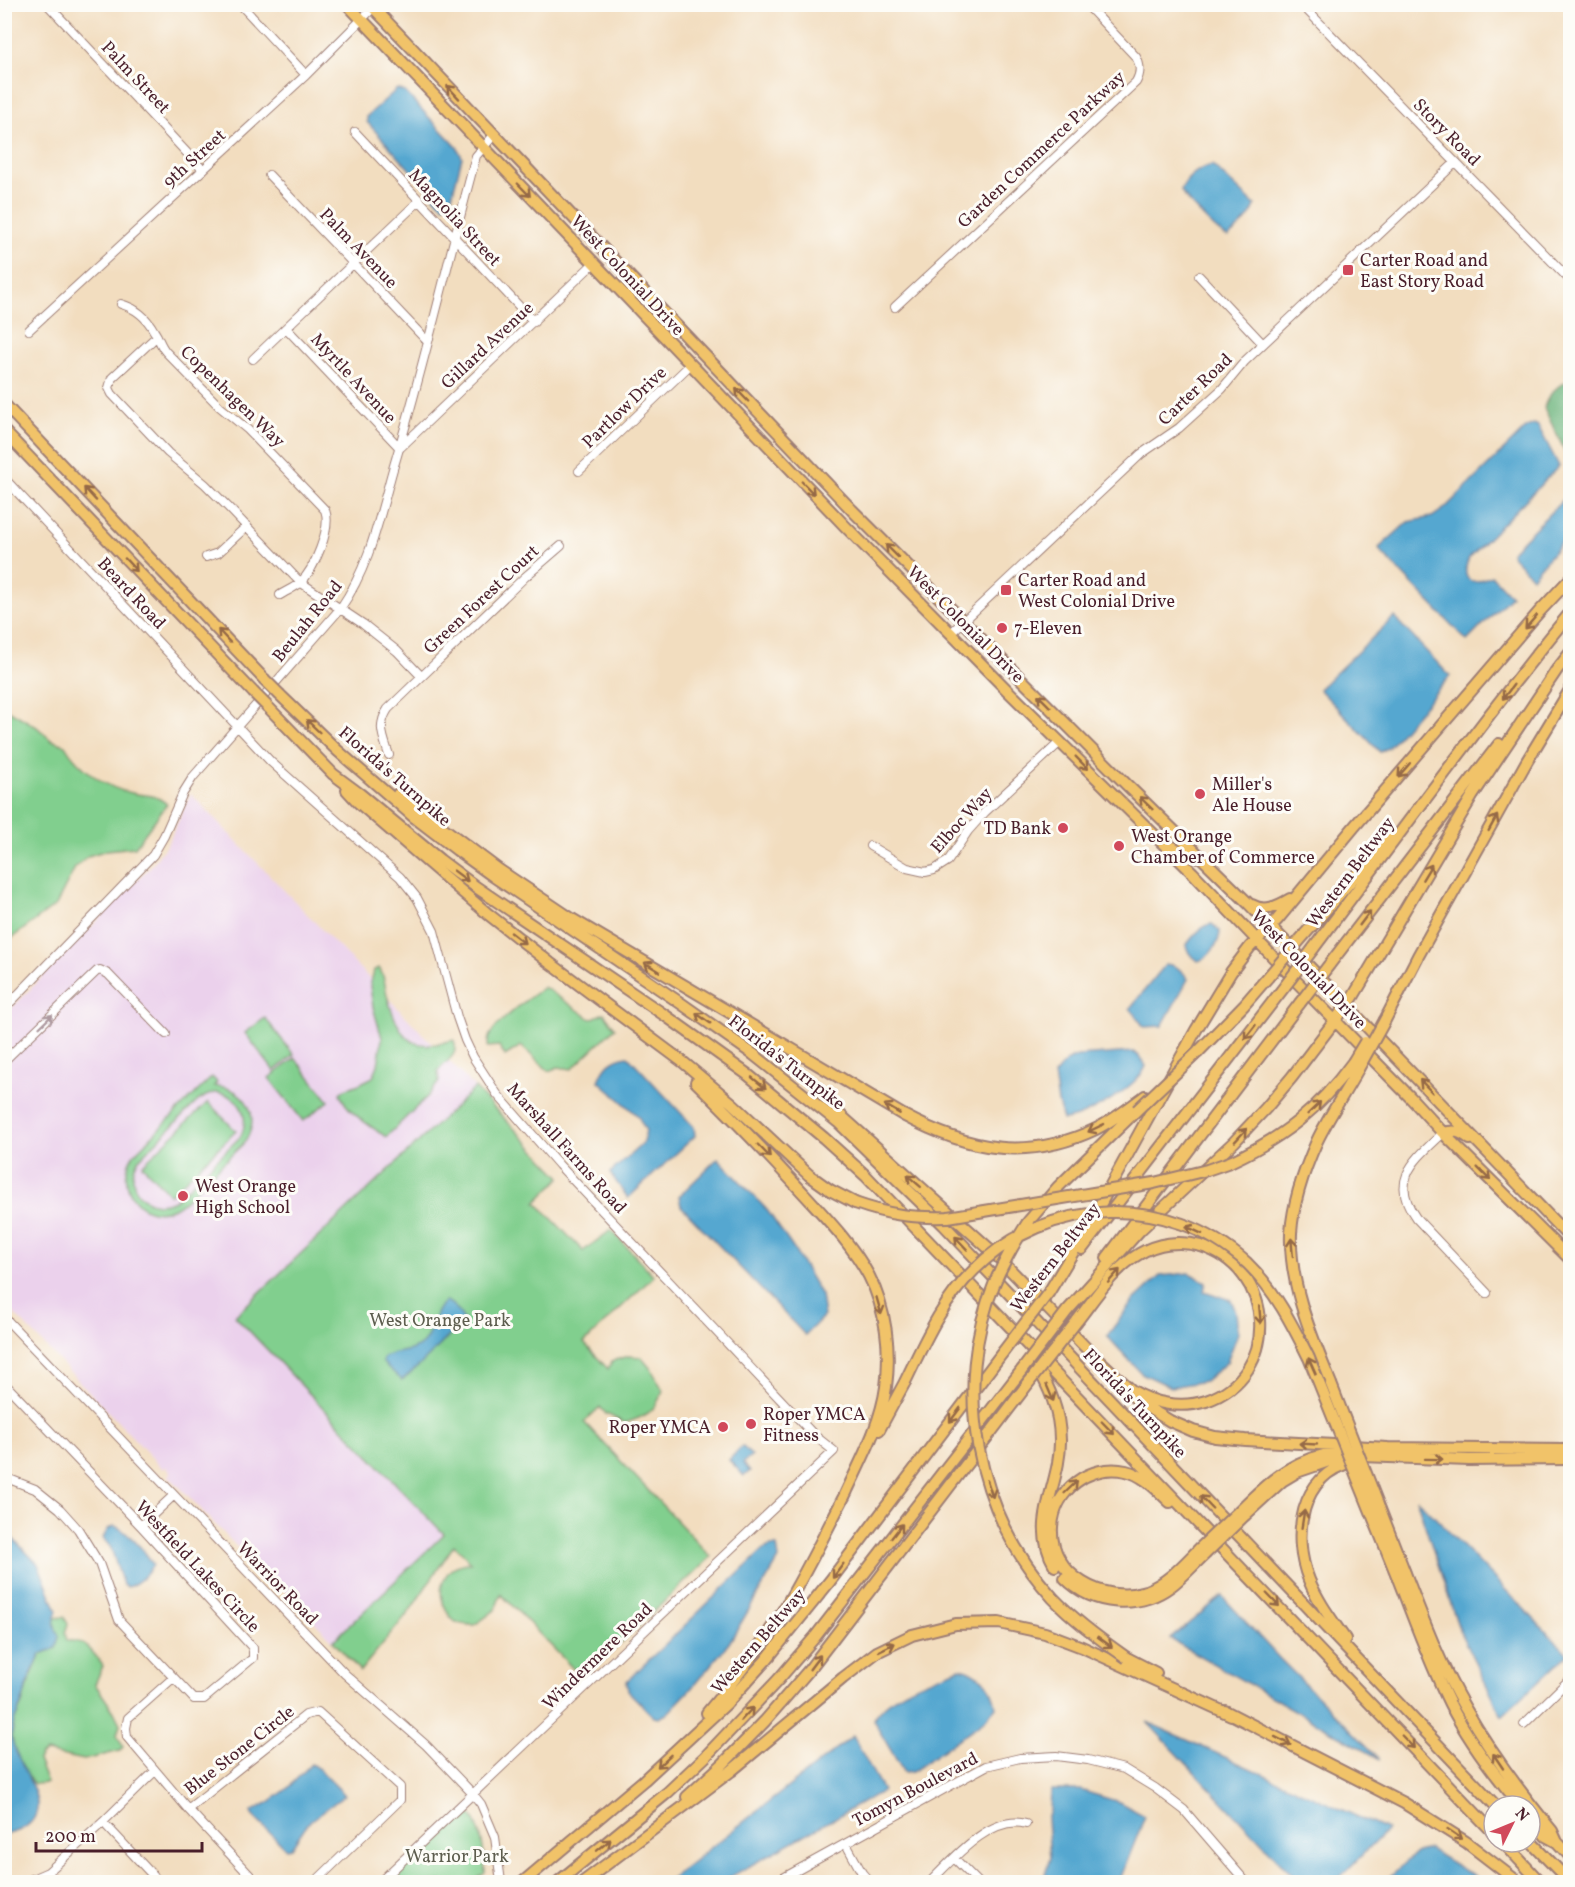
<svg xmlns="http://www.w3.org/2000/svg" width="1575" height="1887" viewBox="0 0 1575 1887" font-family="Vollkorn,serif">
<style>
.built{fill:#ebd1ec}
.green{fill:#81cf8e;stroke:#66775c;stroke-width:1.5;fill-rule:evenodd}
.forest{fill:#68b279;stroke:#596852;stroke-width:1.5}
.water{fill:#55a7d0;stroke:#50637e;stroke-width:1.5}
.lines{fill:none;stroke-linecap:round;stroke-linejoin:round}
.minor-casing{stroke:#9e7e75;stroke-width:10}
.highway-casing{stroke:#9e7e75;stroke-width:14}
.minor{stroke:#fff;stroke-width:8}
.highway{stroke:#f1c369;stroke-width:10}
.highway-bridge-casing{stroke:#9e7e75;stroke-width:14;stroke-linecap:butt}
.highway-bridge{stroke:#f1c369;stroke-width:10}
.oneway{stroke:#956947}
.oneway2{stroke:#ae9aa0}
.poi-dot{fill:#d1495b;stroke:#fdfcf7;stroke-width:2}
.labels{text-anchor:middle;stroke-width:6;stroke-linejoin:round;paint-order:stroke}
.street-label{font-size:18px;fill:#4a1f2b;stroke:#fdfcf7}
.poi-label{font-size:18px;fill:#4a1f2b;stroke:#fdfcf7;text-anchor:start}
.park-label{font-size:18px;fill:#5d5d4e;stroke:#fdfcf7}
</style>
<rect width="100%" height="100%" fill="#fdfcf7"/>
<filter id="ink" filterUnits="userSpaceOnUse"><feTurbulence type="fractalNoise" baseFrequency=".0167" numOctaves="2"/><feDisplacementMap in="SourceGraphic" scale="12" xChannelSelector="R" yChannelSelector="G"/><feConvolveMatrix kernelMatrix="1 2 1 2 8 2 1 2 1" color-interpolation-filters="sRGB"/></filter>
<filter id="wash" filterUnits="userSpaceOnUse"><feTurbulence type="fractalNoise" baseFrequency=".008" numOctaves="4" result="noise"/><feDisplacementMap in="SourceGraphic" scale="24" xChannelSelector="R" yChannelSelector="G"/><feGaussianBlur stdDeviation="1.35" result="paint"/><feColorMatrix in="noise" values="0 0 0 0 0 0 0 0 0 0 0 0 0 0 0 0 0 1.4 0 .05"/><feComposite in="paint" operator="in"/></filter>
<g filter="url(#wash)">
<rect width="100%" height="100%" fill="#f2ddbf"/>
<path class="built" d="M191,794L475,1088L235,1316L444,1534L333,1641L269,1575L266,1577L169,1476L171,1473L166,1467L163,1469L5,1304V1015L152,865L168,843Z"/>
<path class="green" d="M5,708L37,727L51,740L65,745C77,767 107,789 132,793C149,797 152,792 167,804L135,847L107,850L88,856L75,868L56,905L5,943Z
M379,968C385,976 385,986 387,995C391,1010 400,1038 416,1043C428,1047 442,1043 454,1040C459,1056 448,1059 438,1071L439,1082L428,1096L386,1137C370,1125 346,1113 340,1093L345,1089L359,1084L373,1077L378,1065L382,1038L373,1007L370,986L374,970Z
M544,987L591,1019L604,1013L615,1028L572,1069L558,1067L549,1071L521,1046L505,1056L499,1046L488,1047C488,1043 488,1040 489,1037C494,1024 531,996 544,987Z
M265,1018L294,1055L274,1071L245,1033Z
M295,1058L329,1101L303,1121L269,1078Z
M212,1077L217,1082L214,1086C247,1086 264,1120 242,1145C227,1159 213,1173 199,1187C191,1194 184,1203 174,1208C139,1225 111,1180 136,1152ZM214,1093C238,1092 252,1116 240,1137L176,1199C148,1215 122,1187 138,1160L198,1101L206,1096Z
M475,1088L561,1177L536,1202L583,1251L611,1230L654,1276L584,1343L608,1369L612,1361L629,1356L641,1357L651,1369L663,1390C655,1412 647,1416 625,1423L606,1414L600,1407L584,1422L711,1557L583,1679L501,1594L495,1610L475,1625C469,1625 461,1625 456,1622C450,1619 448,1613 445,1607C435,1586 447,1562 472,1563L454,1545L409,1612L360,1671L333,1641L444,1534L235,1316Z
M208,1102L236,1131L170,1195L142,1165Z
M64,1617L68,1624L65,1633L67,1641C84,1638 95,1654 103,1666L95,1684L114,1712L120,1724L117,1735L123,1747L120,1751L84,1760L46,1752L41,1755L38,1760L47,1783L34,1784L23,1770L15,1754L12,1736L14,1721L22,1704L27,1686L41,1654L56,1648L54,1618Z
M471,1814C483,1832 484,1853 485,1873L473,1882H390C406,1867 452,1816 471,1814Z"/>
<path class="forest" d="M1570,381V462L1544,408C1547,396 1558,383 1570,381Z"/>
<path class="water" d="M397,89L405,92L457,147L462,157L451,200L444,206L439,202L367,122V116Z
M1212,165L1255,205C1252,217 1238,229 1228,237C1219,235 1187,201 1181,191C1186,177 1198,169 1212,165Z
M1534,424L1538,426L1559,466L1469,558C1465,567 1462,583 1477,581C1482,580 1487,577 1492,576L1511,596L1467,641L1380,551L1379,548L1408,522L1432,517L1445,508L1527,427Z
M1570,493V532L1532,577L1513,557L1511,552Z
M1394,617L1450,676L1388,748L1380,752L1319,689Z
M1212,924L1220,931C1220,942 1209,959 1198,961L1189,953L1186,946C1192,937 1201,926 1212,924Z
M1166,964C1175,965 1183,971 1188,979L1162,1026L1144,1027L1130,1008Z
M1133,1052L1138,1055L1146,1066C1140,1085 1083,1120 1063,1120L1058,1103L1054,1075C1061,1067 1067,1058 1078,1056Z
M628,1056L694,1127L695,1136L628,1198L610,1173L642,1144L646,1131L638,1116L599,1081C604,1066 612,1058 628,1056Z
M718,1158L767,1210L793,1248L821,1295L824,1316L805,1335L681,1206L679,1196Z
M1189,1273L1206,1282L1204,1291L1231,1300L1236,1312L1238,1333L1227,1362L1205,1381L1171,1387L1141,1373L1107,1336L1134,1300L1160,1276Z
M445,1301C453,1303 461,1313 464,1321L420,1365L402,1380L383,1363V1358C395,1350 412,1354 423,1343C434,1331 432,1312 445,1301Z
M742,1446L752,1456L743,1463L750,1471L744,1476L729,1460Z
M1416,1498L1568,1654L1502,1716L1460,1632Z
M114,1526C126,1529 147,1553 153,1565C147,1575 138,1583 128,1587L123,1585L111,1548L103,1538L108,1529Z
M5,1534L10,1536L38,1564L57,1611C53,1621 54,1627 59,1636L56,1648L41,1654C36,1664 31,1674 27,1684C25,1690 25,1696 22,1702C18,1714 11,1724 12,1738C15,1766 60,1808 22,1829C17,1832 10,1833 5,1835Z
M770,1546H777L779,1559L729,1643L689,1691L667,1714L659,1718L654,1717L628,1691L627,1681L764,1549Z
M1222,1596L1280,1659L1380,1759L1170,1639Z
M960,1668C980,1672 993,1686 996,1707L985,1720L912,1772L904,1773L873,1720C890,1691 931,1680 960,1668Z
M1147,1722L1387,1830L1335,1882H1299Z
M853,1736L883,1791L721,1882H667Z
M311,1764L319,1769L345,1795L311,1820L305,1827L291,1848L286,1849L252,1815L251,1812L269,1802L287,1789Z
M1051,1790H1080L1119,1802L1145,1816L1121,1877L1112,1882H1046L1045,1875L1050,1858L1047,1819L1050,1811Z
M1429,1849L1484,1882H1385L1417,1852Z"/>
</g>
<g filter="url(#ink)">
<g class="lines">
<g class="minor-casing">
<path id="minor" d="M47,4L203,170
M240,4L306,75
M1301,4L1570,280
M355,132L534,322
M269,175L428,342
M1199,276L1263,344
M121,304C135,308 147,318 154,331C159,338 160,345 166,352L220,407L248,430L325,510C332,528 314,570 300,583C294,588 286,591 280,595
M895,307L1136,82C1141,73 1141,66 1136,57L1086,4
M286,328L400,448
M29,330L306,75L376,5
M157,336L112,378L109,388L112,394L168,453L205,484L229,508L300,582L363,624L397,651L421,676
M253,359L420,200
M401,447L594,263
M579,471L690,365
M4,478L271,762L400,877L417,898L434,931L457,1017L465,1040L473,1057L497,1094L559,1165L815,1436L834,1451L380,1882
M206,557L218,553L247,526
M951,633L1141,454L1179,428L1222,389L1245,361L1263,344L1456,162
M389,755C383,736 377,726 388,709L525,577L561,546
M870,846L907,868L925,872L934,870L948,861L968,831L985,812L1060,742
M4,1009L153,855L164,836L183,793L193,777L340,609C370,566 379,518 393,469C424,366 448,260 476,156L494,135
M4,1061L97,971L100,970L108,974L166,1034
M1443,1133C1416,1159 1388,1179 1416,1218L1487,1293
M4,1317L345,1674L426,1745L473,1794L481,1804L495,1837L501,1882
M4,1383L141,1526L253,1648V1658L204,1699H194L119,1620L99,1563L78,1529L60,1509L35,1489L4,1477
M141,1526L174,1495
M173,1678L128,1718L126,1728L127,1737L188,1809L256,1882
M1524,1724L1570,1679
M188,1809L306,1715L318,1712L400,1787V1800L315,1882
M103,1822L159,1882
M846,1844L862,1873L870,1882
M954,1858L978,1882
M48,1872L58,1882
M25,1882L48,1872L103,1822L155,1771
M776,1882L986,1766L1020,1758L1056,1756L1088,1760L1124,1769L1155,1788L1184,1810L1246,1882
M930,1882C953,1859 991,1814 1026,1824"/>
</g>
<g class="highway-casing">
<path id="highway" d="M347,4L845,526L1006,689L1193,873L1296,981L1410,1097L1443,1133L1570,1259
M370,4L852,510L1127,785L1248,903L1570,1238
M4,404L264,679
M4,431L253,692
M1555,672L1570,653
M280,695L338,751L414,817L457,850L493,876L682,1004L753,1054L838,1122L944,1225L1496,1806
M268,707L333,774L360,794L440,860L476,887L666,1016L747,1074L824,1138L866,1176L1494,1833
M347,790L359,803L488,914L550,963L683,1062L733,1104L809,1175L830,1190L855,1203
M398,794L499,870L572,919L903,1115C968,1150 1027,1162 1096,1129C1114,1120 1129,1108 1145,1096
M1173,847C1183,853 1189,859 1201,856
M1252,905C1265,913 1278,906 1290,899
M1305,934L1391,835
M1313,949C1398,836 1481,722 1570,613
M1329,965L1499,744
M1385,1020L1418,956L1527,761L1570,690
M1198,1052L1244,1005L1268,977
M696,1082C734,1119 771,1158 807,1197C829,1221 853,1246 869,1276C886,1309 891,1350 886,1387C881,1425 860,1462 844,1497
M839,1114L994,1253L1088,1350L1131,1390C1154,1404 1181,1409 1206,1401C1282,1375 1276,1269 1201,1246C1180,1240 1157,1243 1139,1254C1113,1269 1095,1298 1077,1321
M1443,1133C1455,1130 1460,1131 1470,1139
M1230,1162C1284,1137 1318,1110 1353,1062
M1028,1222L1058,1187L1137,1110
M1082,1249L1285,986
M1107,1258L1300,1003
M1049,1292L1084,1234L1196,1030L1231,972L1250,947L1277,920L1354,827L1539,612L1570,579
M1067,1311L1140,1230L1234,1142L1266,1108L1292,1077L1353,997L1473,795L1558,668
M1035,1362C1049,1387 1060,1411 1060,1440C1061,1485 1029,1522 1055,1566
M1331,1384C1312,1337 1289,1285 1291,1233C1293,1202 1304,1170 1317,1141C1329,1116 1345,1093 1358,1069
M1134,1397L1147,1407L1170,1421L1193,1431L1215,1437L1245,1440L1388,1448L1570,1450
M879,1430L905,1382
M1170,1502C1157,1490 1144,1475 1126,1471C1090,1463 1054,1490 1052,1527C1049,1575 1104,1605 1146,1591C1168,1583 1184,1564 1200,1548
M1240,1510C1273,1477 1295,1458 1343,1451
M1245,1515L1282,1481L1297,1472L1332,1460L1362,1456L1469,1460L1570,1459
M1405,1573C1423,1619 1440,1665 1465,1708C1490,1752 1520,1792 1552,1831L1557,1842
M1397,1576C1414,1619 1429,1662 1450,1704C1469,1741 1494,1774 1521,1806
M1065,1578C1093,1606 1139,1610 1171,1586C1183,1577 1194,1564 1205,1554
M1345,1639C1332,1620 1318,1602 1309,1580C1291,1536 1300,1475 1352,1462
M1127,1658L1156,1673
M1225,1711L1404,1803L1466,1842L1518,1882
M707,1713C735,1680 761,1646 784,1609C807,1571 826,1531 847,1491
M687,1797L723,1764L765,1721L809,1670L1030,1381
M1530,1817L1546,1836L1557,1842L1570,1856
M1530,1841L1570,1882
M1503,1842L1540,1882
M523,1882L644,1780L727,1703L766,1660L830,1581L1003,1352
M558,1882L667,1793L705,1757L778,1680L815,1637L1022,1370
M583,1882L731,1771L843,1678L877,1652L912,1635L956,1624L999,1623L1045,1633L1082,1647L1231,1715"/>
</g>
<use href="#minor" class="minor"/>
<use href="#highway" class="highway"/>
<g class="highway-bridge-casing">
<path id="highway-bridge" d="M264,679L280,695
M253,692L268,707
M1268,977L1305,934
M1285,986L1313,949
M1300,1003L1329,965
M1353,1062L1365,1042
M1358,1069L1385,1020
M1137,1110L1198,1052
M855,1203C889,1215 912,1218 948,1217L1154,1183L1207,1170L1230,1162
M1028,1222C1015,1242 1004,1261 995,1282C951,1387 976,1514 1053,1598C1075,1621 1101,1640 1127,1658
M1003,1352L1049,1292
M1022,1370L1067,1311
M1030,1381L1077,1321
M905,1382C924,1343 942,1301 974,1270C1048,1196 1169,1192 1247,1263C1275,1290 1292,1324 1309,1358L1397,1576
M1331,1384L1405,1573
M1200,1548L1240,1510
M1205,1554L1245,1515"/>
</g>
<use href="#highway-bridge" class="highway-bridge"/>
</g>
<defs><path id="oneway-shaft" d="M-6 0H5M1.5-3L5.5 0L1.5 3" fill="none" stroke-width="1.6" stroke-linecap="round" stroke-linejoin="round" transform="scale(1.5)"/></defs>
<g class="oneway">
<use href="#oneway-shaft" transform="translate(453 92) rotate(-133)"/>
<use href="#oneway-shaft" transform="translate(524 190) rotate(46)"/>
<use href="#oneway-shaft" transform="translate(742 395) rotate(-134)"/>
<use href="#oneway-shaft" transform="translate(808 488) rotate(46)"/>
<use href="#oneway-shaft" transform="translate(90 494) rotate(-133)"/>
<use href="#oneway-shaft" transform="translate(892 551) rotate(-135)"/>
<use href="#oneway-shaft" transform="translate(131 565) rotate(47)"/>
<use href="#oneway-shaft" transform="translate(1531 622) rotate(131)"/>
<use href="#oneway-shaft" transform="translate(224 636) rotate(-133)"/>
<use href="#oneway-shaft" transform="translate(1508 692) rotate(127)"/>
<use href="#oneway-shaft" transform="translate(1044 701) rotate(-135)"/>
<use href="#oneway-shaft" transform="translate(313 726) rotate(-136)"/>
<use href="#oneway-shaft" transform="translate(1082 763) rotate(45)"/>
<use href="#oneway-shaft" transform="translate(1404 770) rotate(131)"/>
<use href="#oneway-shaft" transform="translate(1146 803) rotate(-136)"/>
<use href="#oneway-shaft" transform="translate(1493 823) rotate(-61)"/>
<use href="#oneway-shaft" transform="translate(1427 872) rotate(-59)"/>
<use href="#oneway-shaft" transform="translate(461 876) rotate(37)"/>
<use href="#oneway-shaft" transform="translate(1365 918) rotate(-53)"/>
<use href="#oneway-shaft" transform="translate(518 938) rotate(38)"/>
<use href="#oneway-shaft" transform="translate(652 967) rotate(-149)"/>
<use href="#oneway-shaft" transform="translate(703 1018) rotate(-145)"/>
<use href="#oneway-shaft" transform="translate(1250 1032) rotate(128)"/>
<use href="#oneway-shaft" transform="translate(759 1083) rotate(39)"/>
<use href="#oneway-shaft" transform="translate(1426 1086) rotate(-134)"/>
<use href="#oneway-shaft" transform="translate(1314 1108) rotate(-44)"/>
<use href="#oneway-shaft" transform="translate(892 1109) rotate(-149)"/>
<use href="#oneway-shaft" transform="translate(1096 1128) rotate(154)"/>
<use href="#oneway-shaft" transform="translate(1241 1135) rotate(-47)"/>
<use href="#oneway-shaft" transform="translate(764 1151) rotate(46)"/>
<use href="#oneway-shaft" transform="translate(1484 1174) rotate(45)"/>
<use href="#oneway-shaft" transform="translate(914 1181) rotate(-139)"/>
<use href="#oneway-shaft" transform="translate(1194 1230) rotate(-155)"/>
<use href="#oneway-shaft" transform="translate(961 1243) rotate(-133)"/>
<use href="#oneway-shaft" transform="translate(1292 1247) rotate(-95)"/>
<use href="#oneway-shaft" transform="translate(1114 1276) rotate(-48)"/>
<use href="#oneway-shaft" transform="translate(879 1306) rotate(74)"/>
<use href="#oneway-shaft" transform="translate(1260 1315) rotate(85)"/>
<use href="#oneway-shaft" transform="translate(1312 1366) rotate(-114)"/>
<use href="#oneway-shaft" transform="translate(1050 1393) rotate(67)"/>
<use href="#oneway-shaft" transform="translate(955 1415) rotate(127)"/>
<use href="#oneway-shaft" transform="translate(1108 1428) rotate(46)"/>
<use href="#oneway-shaft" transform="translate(1308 1444) rotate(-177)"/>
<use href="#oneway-shaft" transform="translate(1434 1459) rotate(1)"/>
<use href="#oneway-shaft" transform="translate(1071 1487) rotate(-44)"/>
<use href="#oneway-shaft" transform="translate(990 1489) rotate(71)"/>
<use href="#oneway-shaft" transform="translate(1206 1502) rotate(-134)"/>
<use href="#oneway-shaft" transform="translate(1303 1519) rotate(-81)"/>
<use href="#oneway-shaft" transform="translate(897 1531) rotate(-52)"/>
<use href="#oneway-shaft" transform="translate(838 1571) rotate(127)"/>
<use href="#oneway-shaft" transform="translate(1273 1600) rotate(46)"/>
<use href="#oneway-shaft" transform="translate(1105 1642) rotate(36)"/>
<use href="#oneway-shaft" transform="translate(887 1647) rotate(-26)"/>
<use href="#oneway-shaft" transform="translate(815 1662) rotate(-53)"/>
<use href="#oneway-shaft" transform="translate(747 1714) rotate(-47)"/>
<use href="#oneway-shaft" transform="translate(1283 1741) rotate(27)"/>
<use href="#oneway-shaft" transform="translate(1408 1742) rotate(46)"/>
<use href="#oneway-shaft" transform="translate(664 1761) rotate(137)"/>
<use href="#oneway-shaft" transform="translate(1498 1761) rotate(-124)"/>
<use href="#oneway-shaft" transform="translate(1455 1834) rotate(34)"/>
<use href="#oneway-shaft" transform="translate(604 1845) rotate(-39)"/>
</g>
<use class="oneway2" href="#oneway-shaft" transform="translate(46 1021) rotate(-44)"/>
</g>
<g class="poi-dot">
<rect x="1342" y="264" width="12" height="12" rx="3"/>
<rect x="1000" y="584" width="12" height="12" rx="3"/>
<circle cx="1002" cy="628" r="6"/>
<circle cx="1200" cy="794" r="6"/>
<circle cx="1063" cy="828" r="6"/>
<circle cx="1119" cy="846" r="6"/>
<circle cx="183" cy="1196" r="6"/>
<circle cx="751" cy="1424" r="6"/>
<circle cx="723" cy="1427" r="6"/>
</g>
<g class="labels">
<g class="street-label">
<text transform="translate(136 77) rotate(47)" y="6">Palm Street</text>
<text transform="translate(1447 132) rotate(45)" y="6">Story Road</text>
<text transform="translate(1041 149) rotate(-43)" y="6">Garden Commerce Parkway</text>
<text transform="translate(194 158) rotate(-42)" y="6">9th Street</text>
<text transform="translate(455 217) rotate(47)" y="6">Magnolia Street</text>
<text transform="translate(359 248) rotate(46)" y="6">Palm Avenue</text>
<text transform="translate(628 275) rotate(47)" y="6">West Colonial Drive</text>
<text transform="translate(487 345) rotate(-43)" y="6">Gillard Avenue</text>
<text transform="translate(354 378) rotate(47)" y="6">Myrtle Avenue</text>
<text transform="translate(1195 389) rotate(-44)" y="6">Carter Road</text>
<text transform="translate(233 396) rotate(44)" y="6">Copenhagen Way</text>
<text transform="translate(624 407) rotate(-44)" y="6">Partlow Drive</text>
<text transform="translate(132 593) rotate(47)" y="6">Beard Road</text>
<text transform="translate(481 599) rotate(-43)" y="6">Green Forest Court</text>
<text transform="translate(307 621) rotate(-51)" y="6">Beulah Road</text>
<text transform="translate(966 624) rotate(45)" y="6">West Colonial Drive</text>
<text transform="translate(395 776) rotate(41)" y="6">Florida's Turnpike</text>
<text transform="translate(961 820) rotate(-48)" y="6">Elboc Way</text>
<text transform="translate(1350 872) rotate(-53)" y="6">Western Beltway</text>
<text transform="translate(1309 969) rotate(46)" y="6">West Colonial Drive</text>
<text transform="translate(787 1062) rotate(38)" y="6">Florida's Turnpike</text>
<text transform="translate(567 1148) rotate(48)" y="6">Marshall Farms Road</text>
<text transform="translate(1055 1257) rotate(-52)" y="6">Western Beltway</text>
<text transform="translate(1135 1403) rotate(47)" y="6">Florida's Turnpike</text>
<text transform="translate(198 1566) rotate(47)" y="6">Westfield Lakes Circle</text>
<text transform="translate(278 1583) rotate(46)" y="6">Warrior Road</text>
<text transform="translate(758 1641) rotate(-49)" y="6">Western Beltway</text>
<text transform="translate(597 1656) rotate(-44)" y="6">Windermere Road</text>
<text transform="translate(239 1750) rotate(-38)" y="6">Blue Stone Circle</text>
<text transform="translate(915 1789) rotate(-28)" y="6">Tomyn Boulevard</text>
</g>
<g class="poi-label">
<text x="1360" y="266">Carter Road and<tspan x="1360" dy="21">East Story Road</tspan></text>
<text x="1018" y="586">Carter Road and<tspan x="1018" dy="21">West Colonial Drive</tspan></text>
<text x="1014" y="634">7-Eleven</text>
<text x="1212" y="790">Miller's<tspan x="1212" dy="21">Ale House</tspan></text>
<text x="1051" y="834" text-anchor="end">TD Bank</text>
<text x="1131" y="842">West Orange<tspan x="1131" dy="21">Chamber of Commerce</tspan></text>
<text x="195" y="1192">West Orange<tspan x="195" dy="21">High School</tspan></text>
<text x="763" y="1420">Roper YMCA<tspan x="763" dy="21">Fitness</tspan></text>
<text x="711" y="1433" text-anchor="end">Roper YMCA</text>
</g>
<g class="park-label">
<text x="440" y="1326">West Orange Park</text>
<text x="457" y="1862">Warrior Park</text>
</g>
</g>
<rect width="1575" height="1887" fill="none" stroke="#fdfcf7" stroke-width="24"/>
<g transform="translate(1512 1824) rotate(47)"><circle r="28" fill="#fdfcf7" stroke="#b5a4a5" stroke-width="1.5"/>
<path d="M0-4.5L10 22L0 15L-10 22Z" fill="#d1495b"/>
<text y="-9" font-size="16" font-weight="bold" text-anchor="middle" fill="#4a1f2b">N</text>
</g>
<path d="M36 1842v9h166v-9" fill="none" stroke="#4a1f2b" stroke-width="3"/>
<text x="45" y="1842" font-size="18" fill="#4a1f2b" stroke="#fdfcf7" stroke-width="4.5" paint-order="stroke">200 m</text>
</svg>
